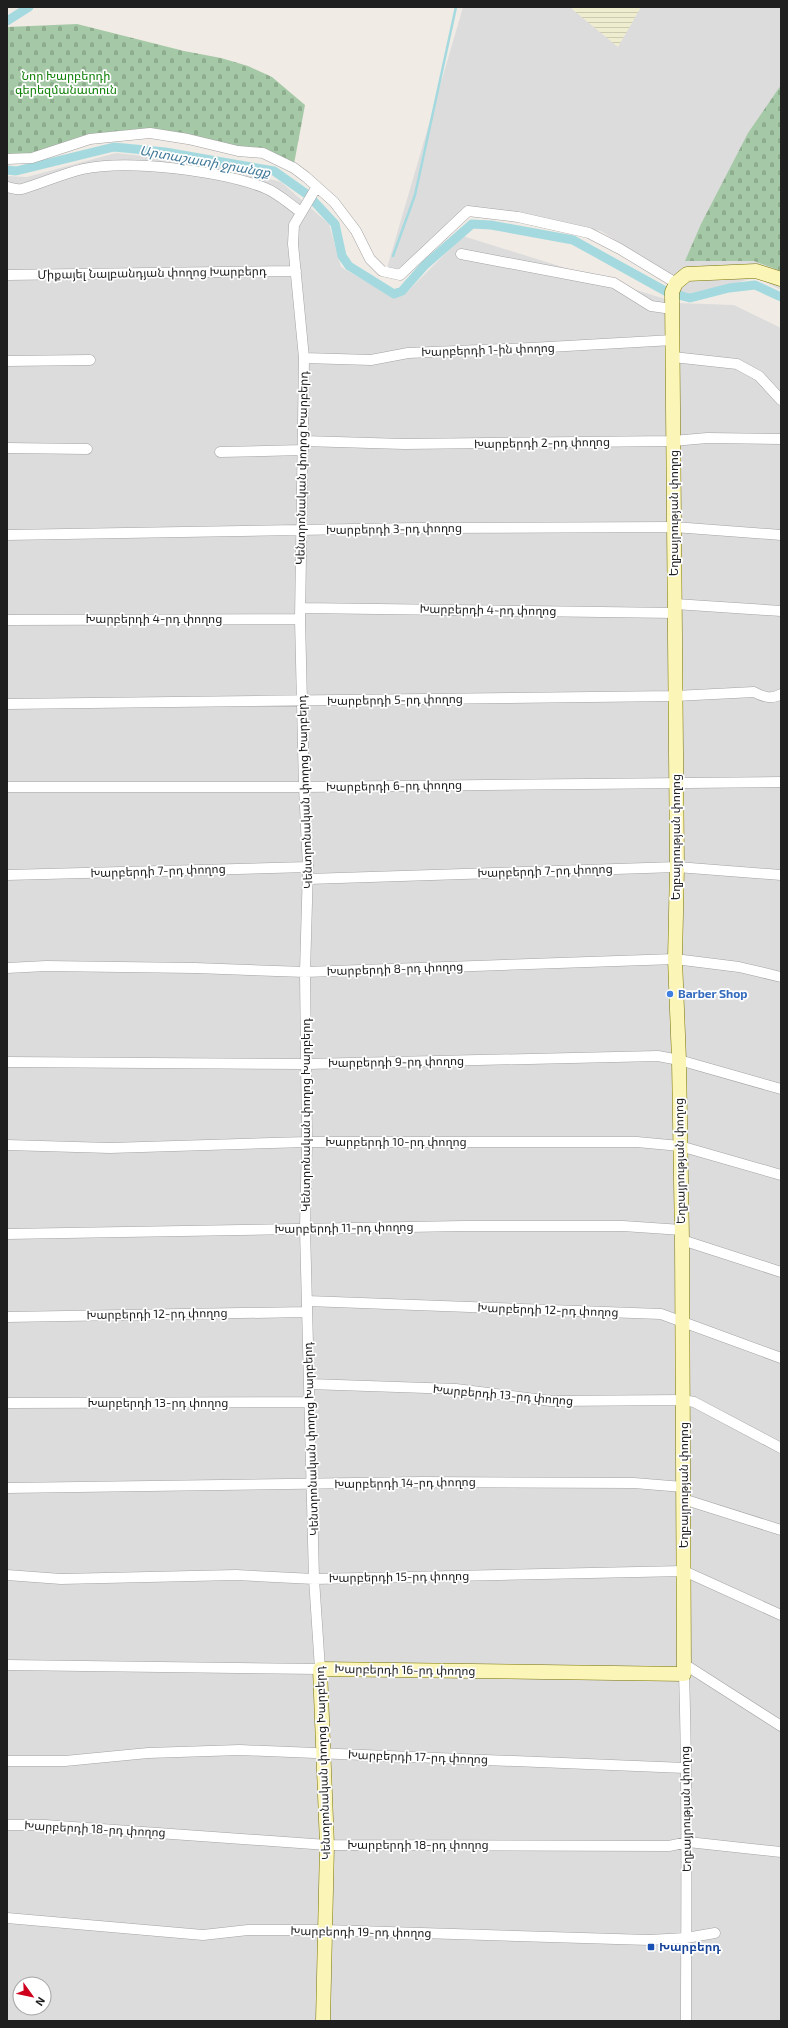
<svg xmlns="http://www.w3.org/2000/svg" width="788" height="2028" viewBox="0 0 788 2028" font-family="'Exo 2','Noto Sans Armenian',sans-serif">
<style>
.residential{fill:#dddcdc;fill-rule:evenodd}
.farmland{fill:url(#farmland-rules)}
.cemetery{fill:url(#cemetery-stones)}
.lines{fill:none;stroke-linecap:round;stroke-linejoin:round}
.stream{stroke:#a4dadf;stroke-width:2.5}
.canal{stroke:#a4dadf;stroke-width:9}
.street-casing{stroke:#a3a3a3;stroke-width:11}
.secondary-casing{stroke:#7a7502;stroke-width:15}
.street{stroke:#fff;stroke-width:10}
.secondary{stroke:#fbf5b8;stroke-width:14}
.shop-dot{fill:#3f7fe0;stroke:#fff;stroke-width:1.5}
.transit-dot{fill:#1a4fb4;stroke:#fff;stroke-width:1.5}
.labels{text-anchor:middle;stroke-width:3.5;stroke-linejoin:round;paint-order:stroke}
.park-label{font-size:12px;fill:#108109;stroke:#fff}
.street-label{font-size:12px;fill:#1f1f1f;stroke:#fff}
.shop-label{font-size:12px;font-weight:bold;fill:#366cbe;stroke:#fff;text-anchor:start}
.transit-label{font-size:12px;font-weight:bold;fill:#164399;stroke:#fff;text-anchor:start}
.water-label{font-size:13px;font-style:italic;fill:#417a99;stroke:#fff}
</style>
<defs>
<pattern id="farmland-rules" width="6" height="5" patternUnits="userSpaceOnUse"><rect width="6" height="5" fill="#efedd0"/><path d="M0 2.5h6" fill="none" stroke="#cccbb2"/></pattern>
<pattern id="cemetery-stones" width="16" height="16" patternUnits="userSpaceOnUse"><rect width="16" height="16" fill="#a5c9a6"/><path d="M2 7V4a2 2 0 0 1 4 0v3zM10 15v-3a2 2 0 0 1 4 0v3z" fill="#8eac8e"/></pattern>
</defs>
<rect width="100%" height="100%" fill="#f0ebe5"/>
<path class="residential" d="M463,7H781V290L755,277L732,285L691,293L681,292L657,267L601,231L466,210L401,271L387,268Z
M116,153L208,163L281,182L329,224L341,267L392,297L408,291L463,236L678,303L734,305L781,328V2021H7V176L27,177ZM20,1984H44V2008H20Z"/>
<path class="farmland" d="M573,7H641L618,47L572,9Z"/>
<path class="cemetery" d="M77,24L184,51L221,58L248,66L272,77L305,105L294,164L166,134L93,136L34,160L7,158V27Z
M781,85V271L754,261H685L701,224L748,133Z"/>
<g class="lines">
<path class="stream" d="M393,256L415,195L456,7"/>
<path class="canal" d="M7,21L29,7
M7,170L16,171L114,147L165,152L274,171L308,195L335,224L342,256L349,266L394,294L402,291L425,265L472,224L491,225L573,240L667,292L690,298L729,288L755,285L781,297"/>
<g class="street-casing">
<path id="street" d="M7,159L32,158L90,139L150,133L188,139L238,151L263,153L294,168L306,177L334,202L356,231L370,259L382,271L400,275L468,211L518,217L589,233L620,249L676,283
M7,187C12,188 18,190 22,189C42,183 62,174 83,169C129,159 221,171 265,188C278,193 289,204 301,212
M461,254L614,283L651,306L672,309
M7,275L296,271
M673,357L737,364L759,376L781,400
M304,358L371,360L408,353L531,348L673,340
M7,361L90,360
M303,441L404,444L673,441L707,438L781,439
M7,448L87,449
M220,452L303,450
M7,535L415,528L674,527L781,535
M675,604L781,611
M301,608L675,613
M7,620L300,619
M7,704L675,696L754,692C763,697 772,700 781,694
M7,787H304L781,782
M7,875L308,867
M308,879L677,867L781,875
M7,968L46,966L195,968L305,972L675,959L739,967L781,977
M7,1062L307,1064L658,1056L679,1060L781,1089
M7,1145L110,1148L307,1142H637L680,1146L781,1175
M7,1234L463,1226H623L682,1230
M682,1240L781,1272
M307,1301L661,1314L781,1358
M7,1317L307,1312
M309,1384L456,1389L551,1401L683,1400L694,1402L781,1448
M7,1403L309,1402
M7,1488L422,1482L634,1483L683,1487
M683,1499L781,1530
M7,1575L61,1579L236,1575L314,1579L684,1571L781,1615
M684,1664L781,1726
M7,1665L320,1669L314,1579L305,1229L307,1142L305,972L308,867L304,787L300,619L304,358L293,244L294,225L316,188
M684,1674C688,1790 686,1905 686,2021
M7,1761H65L148,1753L240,1750L685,1768
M7,1825H45L327,1845L669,1846L688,1842L781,1852
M7,1918L203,1935L248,1930H324L649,1940L686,1938L715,1933"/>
</g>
<g class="secondary-casing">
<path id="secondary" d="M323,2021L327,1845L320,1669L684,1674L682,1240L679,1060L675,959L677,867L672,292L676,283L687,274L756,271L781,279"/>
</g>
<use href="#street" class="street"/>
<use href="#secondary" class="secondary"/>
</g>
<circle class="shop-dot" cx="670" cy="994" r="4"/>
<rect class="transit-dot" x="647" y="1943" width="8" height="8" rx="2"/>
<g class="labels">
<g class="park-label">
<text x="66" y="80">Նոր Խարբերդի<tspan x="66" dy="14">գերեզմանատուն</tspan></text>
</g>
<g class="street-label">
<text transform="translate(152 273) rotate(-1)" y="4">Միքայել Նալբանդյան փողոց Խարբերդ</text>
<text transform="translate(488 350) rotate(-2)" y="4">Խարբերդի 1-ին փողոց</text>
<text transform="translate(542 443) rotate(-1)" y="4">Խարբերդի 2-րդ փողոց</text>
<text transform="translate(302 468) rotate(-89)" y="4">Կենտրոնական փողոց Խարբերդ</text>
<text transform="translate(674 513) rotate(-90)" y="4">Եղբայրության փողոց</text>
<text transform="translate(394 529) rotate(-1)" y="4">Խարբերդի 3-րդ փողոց</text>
<text transform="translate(488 610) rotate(1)" y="4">Խարբերդի 4-րդ փողոց</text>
<text x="154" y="623">Խարբերդի 4-րդ փողոց</text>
<text transform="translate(395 700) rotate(-1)" y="4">Խարբերդի 5-րդ փողոց</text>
<text transform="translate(394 786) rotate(-1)" y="4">Խարբերդի 6-րդ փողոց</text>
<text transform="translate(305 792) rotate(-92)" y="4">Կենտրոնական փողոց Խարբերդ</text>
<text transform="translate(676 837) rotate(-90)" y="4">Եղբայրության փողոց</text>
<text transform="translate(158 871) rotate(-2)" y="4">Խարբերդի 7-րդ փողոց</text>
<text transform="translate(545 871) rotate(-2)" y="4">Խարբերդի 7-րդ փողոց</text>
<text transform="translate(395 969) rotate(-2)" y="4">Խարբերդի 8-րդ փողոց</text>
<text transform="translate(396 1062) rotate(-1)" y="4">Խարբերդի 9-րդ փողոց</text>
<text transform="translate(306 1115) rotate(-90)" y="4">Կենտրոնական փողոց Խարբերդ</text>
<text x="396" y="1146">Խարբերդի 10-րդ փողոց</text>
<text transform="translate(680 1161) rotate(-91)" y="4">Եղբայրության փողոց</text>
<text transform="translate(344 1228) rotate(-1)" y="4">Խարբերդի 11-րդ փողոց</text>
<text transform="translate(548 1310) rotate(2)" y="4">Խարբերդի 12-րդ փողոց</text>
<text transform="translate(157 1314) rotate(-1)" y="4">Խարբերդի 12-րդ փողոց</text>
<text transform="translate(503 1395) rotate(5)" y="4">Խարբերդի 13-րդ փողոց</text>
<text x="158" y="1407">Խարբերդի 13-րդ փողոց</text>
<text transform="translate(311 1439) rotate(-92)" y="4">Կենտրոնական փողոց Խարբերդ</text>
<text transform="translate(405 1483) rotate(-1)" y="4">Խարբերդի 14-րդ փողոց</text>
<text transform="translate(684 1485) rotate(-90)" y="4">Եղբայրության փողոց</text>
<text transform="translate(399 1577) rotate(-1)" y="4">Խարբերդի 15-րդ փողոց</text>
<text transform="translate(405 1670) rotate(1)" y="4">Խարբերդի 16-րդ փողոց</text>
<text transform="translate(418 1757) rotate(2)" y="4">Խարբերդի 17-րդ փողոց</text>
<text transform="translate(323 1763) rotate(-92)" y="4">Կենտրոնական փողոց Խարբերդ</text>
<text transform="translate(686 1809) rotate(-91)" y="4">Եղբայրության փողոց</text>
<text transform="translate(95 1829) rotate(3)" y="4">Խարբերդի 18-րդ փողոց</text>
<text x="418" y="1849">Խարբերդի 18-րդ փողոց</text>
<text transform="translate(361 1932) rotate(1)" y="4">Խարբերդի 19-րդ փողոց</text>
</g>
<g class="shop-label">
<text x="678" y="998">Barber Shop</text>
</g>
<g class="transit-label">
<text x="659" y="1951">Խարբերդ</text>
</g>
<g class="water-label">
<text transform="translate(205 161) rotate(10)" y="5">Արտաշատի ջրանցք</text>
</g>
</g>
<rect width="788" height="2028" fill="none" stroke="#1f1f1f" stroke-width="16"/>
<g transform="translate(32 1996) rotate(123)"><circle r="19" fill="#ffffff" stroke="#a5a5a5"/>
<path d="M0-3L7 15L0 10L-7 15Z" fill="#ce001e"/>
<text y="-6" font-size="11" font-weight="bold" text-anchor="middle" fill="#1f1f1f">N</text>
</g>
</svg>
